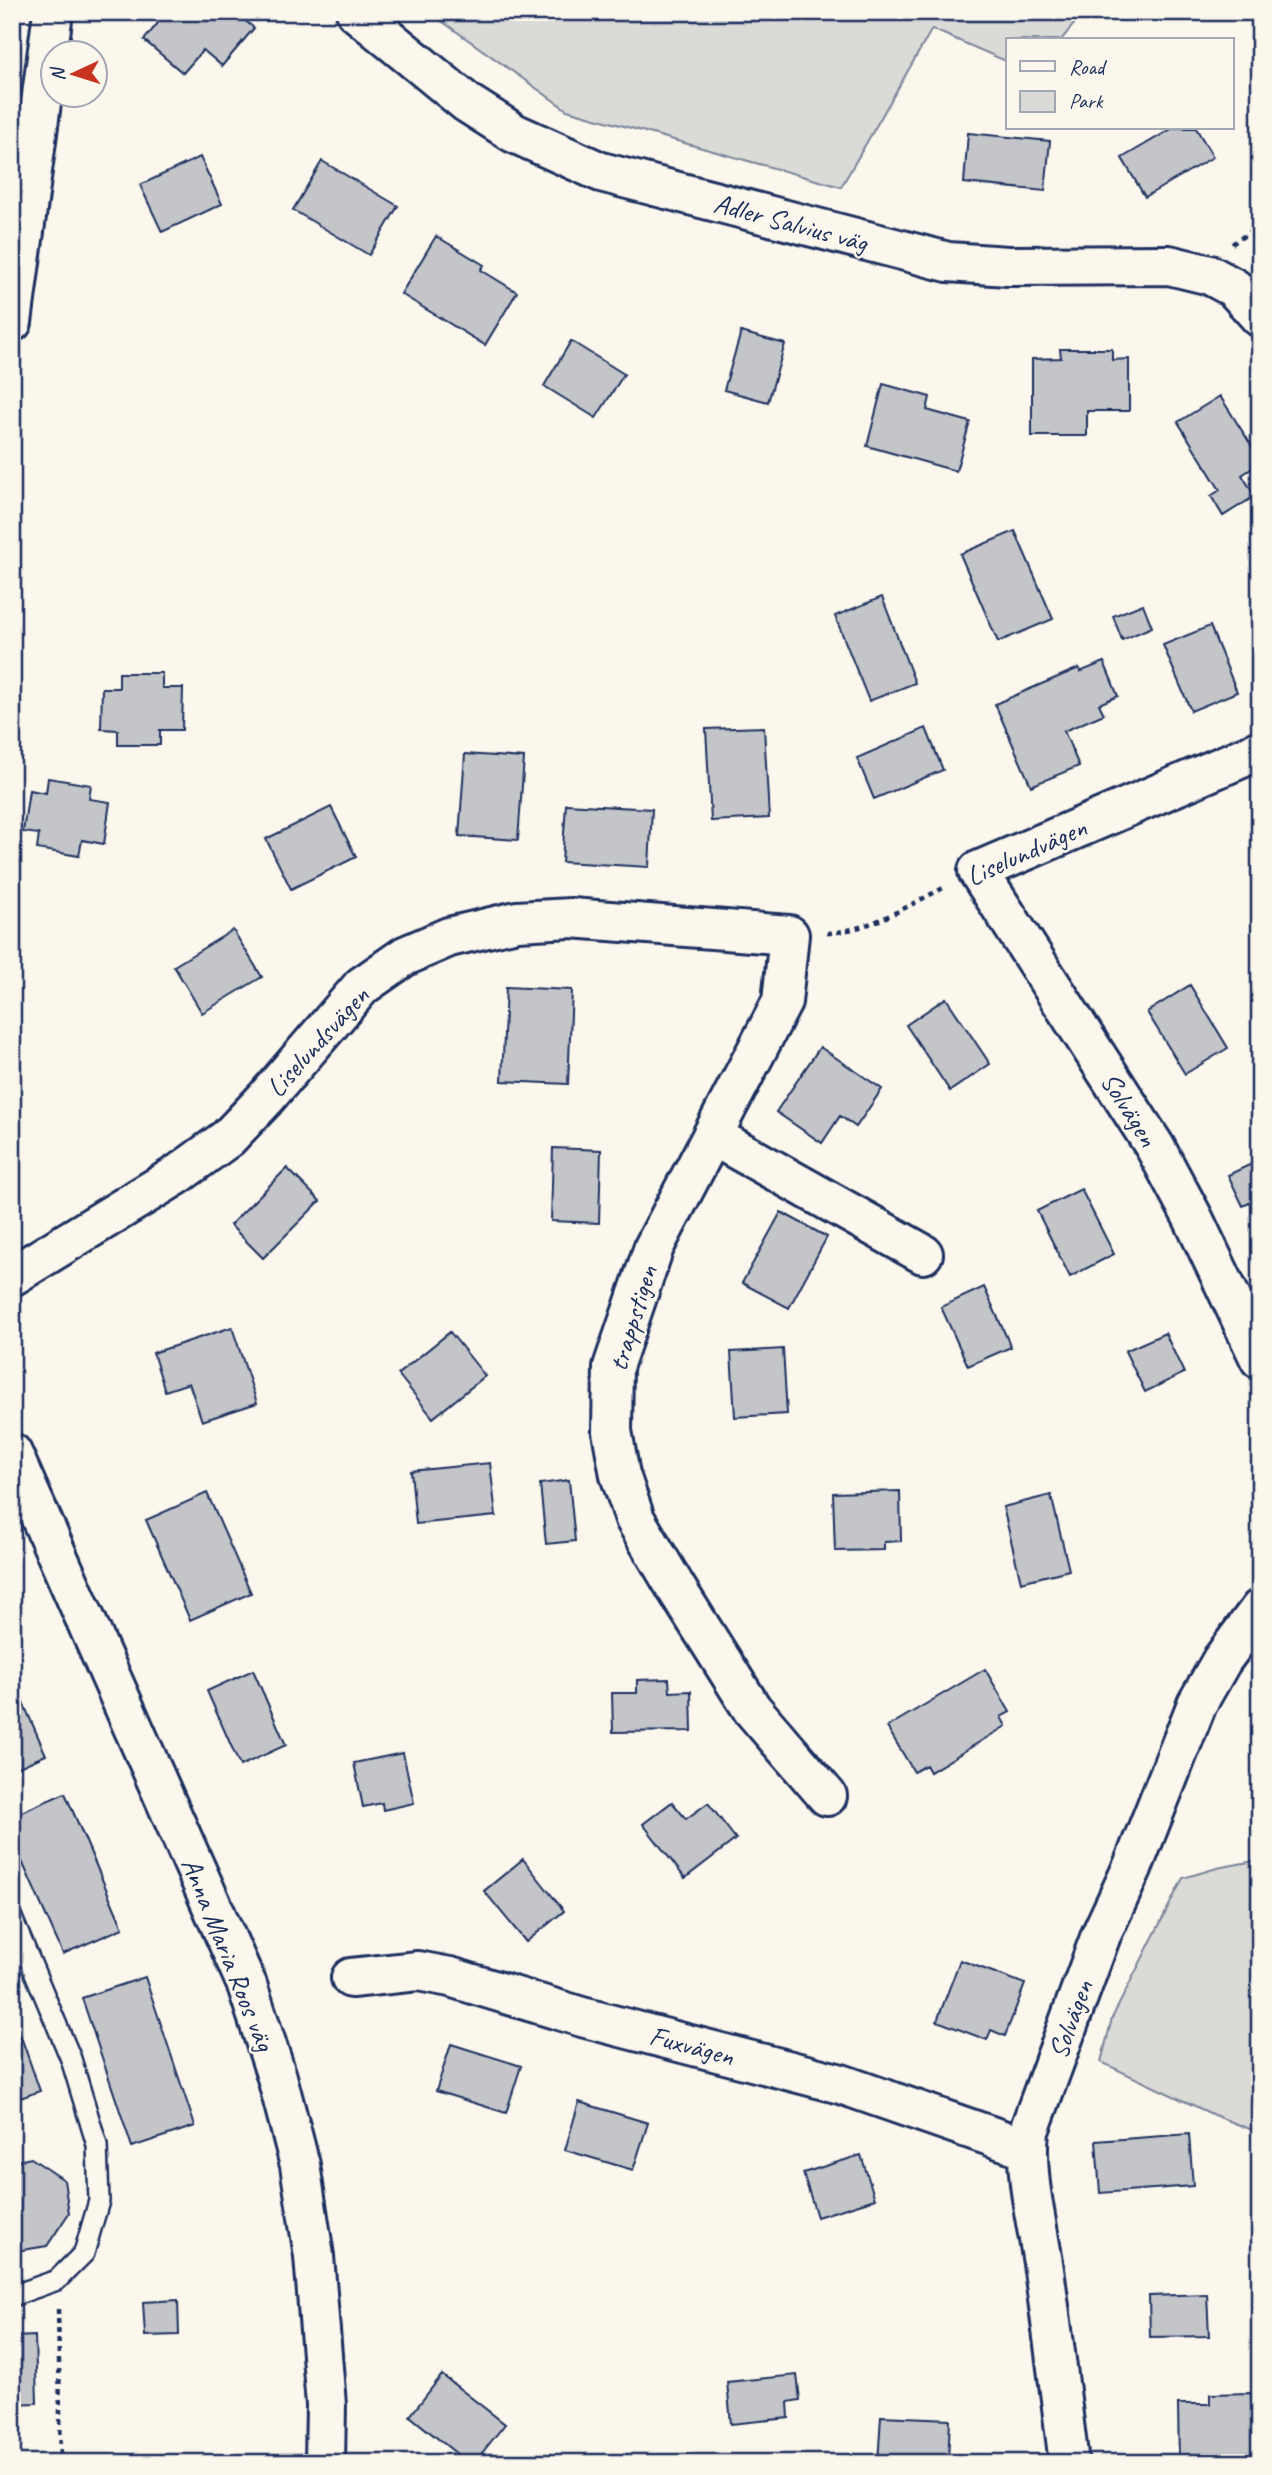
<svg xmlns="http://www.w3.org/2000/svg" width="1272" height="2475" viewBox="0 0 1272 2475" font-family="Caveat,sans-serif">
<style>
.green{fill:#dadad7;stroke:#7a849a;stroke-width:2}
.building{fill:#c3c5c9;stroke:#1b2f5e;stroke-width:2}
.lines{fill:none;stroke-linecap:round;stroke-linejoin:round}
.service-casing{stroke:#1b2f5e;stroke-width:24}
.minor-casing{stroke:#1b2f5e;stroke-width:44}
.path{stroke:#1b2f5e;stroke-width:4.5;stroke-dasharray:5 5;stroke-linecap:butt}
.service{stroke:#fbf7ec;stroke-width:19}
.minor{stroke:#fbf7ec;stroke-width:38}
.labels{text-anchor:middle;stroke-width:5;stroke-linejoin:round;paint-order:stroke}
.street-label{font-size:28px;fill:#1b2f5e;stroke:#fbf7ec}
</style>
<rect width="100%" height="100%" fill="#fbf7ec"/>
<filter id="ink" filterUnits="userSpaceOnUse"><feTurbulence type="fractalNoise" baseFrequency=".0143" numOctaves="2"/><feDisplacementMap in="SourceGraphic" scale="14" xChannelSelector="R" yChannelSelector="G"/><feConvolveMatrix kernelMatrix="1 2 1 2 8 2 1 2 1" color-interpolation-filters="sRGB"/></filter>
<g filter="url(#ink)">
<path class="green" d="M429,12H1073L1075,23L1061,40H1008V62L932,29L841,187L567,110Z
M1260,1860V2133L1214,2115L1101,2062L1112,2018L1183,1878L1217,1868Z"/>
<path class="building" d="M167,12H235L254,28L222,66L203,50L183,73L144,40Z
M1173,128H1196L1213,157L1145,197L1122,158Z
M968,133L1050,141L1045,191L964,183Z
M200,157L222,204L162,232L140,185Z
M322,161L398,206L369,255L293,210Z
M436,236L484,265L481,270L517,292L485,345L401,294Z
M741,332L785,344L768,402L724,390Z
M571,341L624,374L596,418L544,386Z
M1060,349H1112V360L1129,359V411H1087V436H1032V359L1061,358Z
M883,384L930,397L927,410L970,422L956,471L867,446Z
M1220,396L1260,459V463L1242,475L1255,496L1223,516L1211,496L1220,490L1178,422Z
M1015,531L1053,619L998,642L960,554Z
M882,597L915,683L869,701L835,616Z
M1143,604L1152,627L1122,640L1113,616Z
M1210,626L1237,692L1191,711L1163,645Z
M1104,662L1118,696L1099,704L1104,714L1064,731L1079,766L1031,786L995,704L1079,668L1080,672Z
M119,673H162V688H183L182,730H160V745H118V730L101,729L102,688H119Z
M764,727L769,818L711,821L706,729Z
M926,728L943,770L874,799L857,758Z
M465,754L524,758L518,840L459,836Z
M48,778L91,785L89,799L110,802L104,844L82,840L79,856L37,849L39,834L23,832L29,790L46,793Z
M566,804L652,809L649,867L562,862Z
M331,807L356,857L291,889L266,839Z
M233,930L262,977L202,1013L174,966Z
M1190,985L1228,1048L1185,1074L1147,1012Z
M506,987L572,990L568,1084L502,1081Z
M946,998L990,1064L950,1091L906,1025Z
M820,1047L882,1089L856,1127L840,1116L822,1143L776,1112Z
M553,1148L601,1150L599,1223L551,1221Z
M1260,1160V1198L1243,1206L1228,1175Z
M287,1168L320,1201L263,1258L230,1225Z
M1081,1189L1114,1254L1070,1277L1037,1211Z
M781,1212L827,1237L789,1308L742,1283Z
M984,1287L1011,1347L968,1366L941,1307Z
M232,1327L257,1403L202,1421L189,1383L165,1391L153,1353Z
M450,1332L485,1376L433,1418L398,1374Z
M1165,1333L1184,1373L1145,1392L1125,1351Z
M783,1349L787,1414L735,1417L731,1352Z
M490,1463L496,1516L416,1524L411,1471Z
M569,1480L575,1541L546,1544L540,1484Z
M900,1491L901,1541L884,1542V1550L835,1551L833,1493Z
M207,1493L251,1593L190,1620L146,1520Z
M1051,1495L1069,1570L1021,1582L1003,1507Z
M985,1669L1010,1712L1001,1717L1006,1726L930,1772L926,1765L914,1772L887,1727Z
M253,1670L286,1745L240,1766L207,1691Z
M12,1677L46,1755L12,1770Z
M669,1679L670,1692L691,1691L692,1731L613,1732L612,1693H637V1680Z
M403,1753L414,1803L383,1810L382,1803L363,1807L354,1763Z
M65,1793L123,1928L63,1954L12,1839V1816Z
M672,1802L686,1819L708,1803L736,1839L685,1878L643,1824Z
M523,1859L564,1911L526,1942L484,1891Z
M960,1960L1025,1984L1005,2036L991,2030L987,2040L937,2021Z
M145,1977L195,2126L132,2147L82,1998Z
M12,2011L40,2091L12,2101Z
M451,2044L521,2066L506,2113L436,2091Z
M579,2102L648,2123L633,2170L565,2150Z
M1189,2134L1193,2186L1100,2193L1096,2141Z
M861,2155L875,2199L817,2217L803,2173Z
M31,2158L64,2180L69,2213L47,2246L17,2251L12,2248V2162Z
M1207,2294L1209,2336L1150,2337L1149,2296Z
M178,2300L179,2335L145,2336L143,2302Z
M35,2336L37,2403L12,2404V2337Z
M442,2375L505,2424L474,2463H468L410,2416Z
M797,2375L800,2400L788,2402L789,2418L731,2424L727,2382Z
M1251,2393L1252,2403H1260V2461H1254V2463H1179L1178,2404H1210V2394Z
M881,2416L950,2419L948,2463H878Z"/>
<g class="lines">
<g class="service-casing">
<path id="service" d="M12,1918L71,2059L97,2145L99,2201L84,2253L57,2280L12,2296"/>
</g>
<g class="minor-casing">
<path id="minor" d="M356,12L467,103L514,133L601,172L948,262L1008,266L1169,265L1210,275L1234,288L1260,317
M12,322L53,12
M1260,750L978,871L1155,1147L1193,1218L1260,1359
M713,1136L923,1254
M12,1276L177,1175L228,1138L265,1099L362,986L405,956L449,937L517,921L571,918L789,935L782,1002L654,1247L613,1367L612,1431L620,1475L635,1519L676,1588L752,1709L827,1796
M12,1453L247,1985L277,2077L300,2165L314,2256L326,2405L325,2463
M351,1978L418,1971L450,1977L582,2017L841,2084L1028,2149
M1069,2463C1061,2399 1053,2334 1044,2270C1038,2225 1024,2177 1029,2131L1101,1935L1133,1866L1197,1704L1222,1660L1260,1609"/>
</g>
<path class="path" d="M1232,244L1260,225
M827,933C869,931 909,905 945,887
M58,2309L61,2463"/>
<use href="#service" class="service"/>
<use href="#minor" class="minor"/>
</g>
</g>
<g class="labels">
<g class="street-label">
<text transform="translate(791 222) rotate(15)" y="10">Adler Salvius väg</text>
<text transform="translate(1026 851) rotate(-24)" y="10">Liselundvägen</text>
<text transform="translate(317 1041) rotate(-48)" y="10">Liselundsvägen</text>
<text transform="translate(1130 1109) rotate(58)" y="10">Solvägen</text>
<text transform="translate(632 1318) rotate(-73)" y="10">trappstigen</text>
<text transform="translate(229 1954) rotate(68)" y="10">Anna Maria Roos väg</text>
<text transform="translate(1070 2019) rotate(-70)" y="10">Solvägen</text>
<text transform="translate(692 2045) rotate(15)" y="10">Fuxvägen</text>
</g>
</g>
<rect width="1272" height="2475" fill="none" stroke="#fbf7ec" stroke-width="42"/>
<rect x="21" y="21" width="1230" height="2433" fill="none" stroke="#1b2f5e" stroke-width="2.5" filter="url(#ink)"/>
<rect x="1006" y="38" width="228" height="91" fill="#fbf7ec" stroke="#a1a7b3" stroke-width="2"/>
<rect x="1020" y="61" width="35" height="10" fill="#fbf7ec" stroke="#a1a7b3" stroke-width="2"/>
<text x="1069" y="74" font-size="21" fill="#1b2f5e">Road</text>
<rect x="1020" y="91" width="35" height="21" fill="#dadad7" stroke="#a1a7b3" stroke-width="2"/>
<text x="1069" y="108" font-size="21" fill="#1b2f5e">Park</text>
<g transform="translate(74 74) rotate(266)"><circle r="33" fill="#fbf7ec" stroke="#a1a7b3" stroke-width="2"/>
<path d="M0-5L12 26L0 18L-12 26Z" fill="#c8321e"/>
<text y="-10" font-size="19" font-weight="bold" text-anchor="middle" fill="#1b2f5e">N</text>
</g>
</svg>
